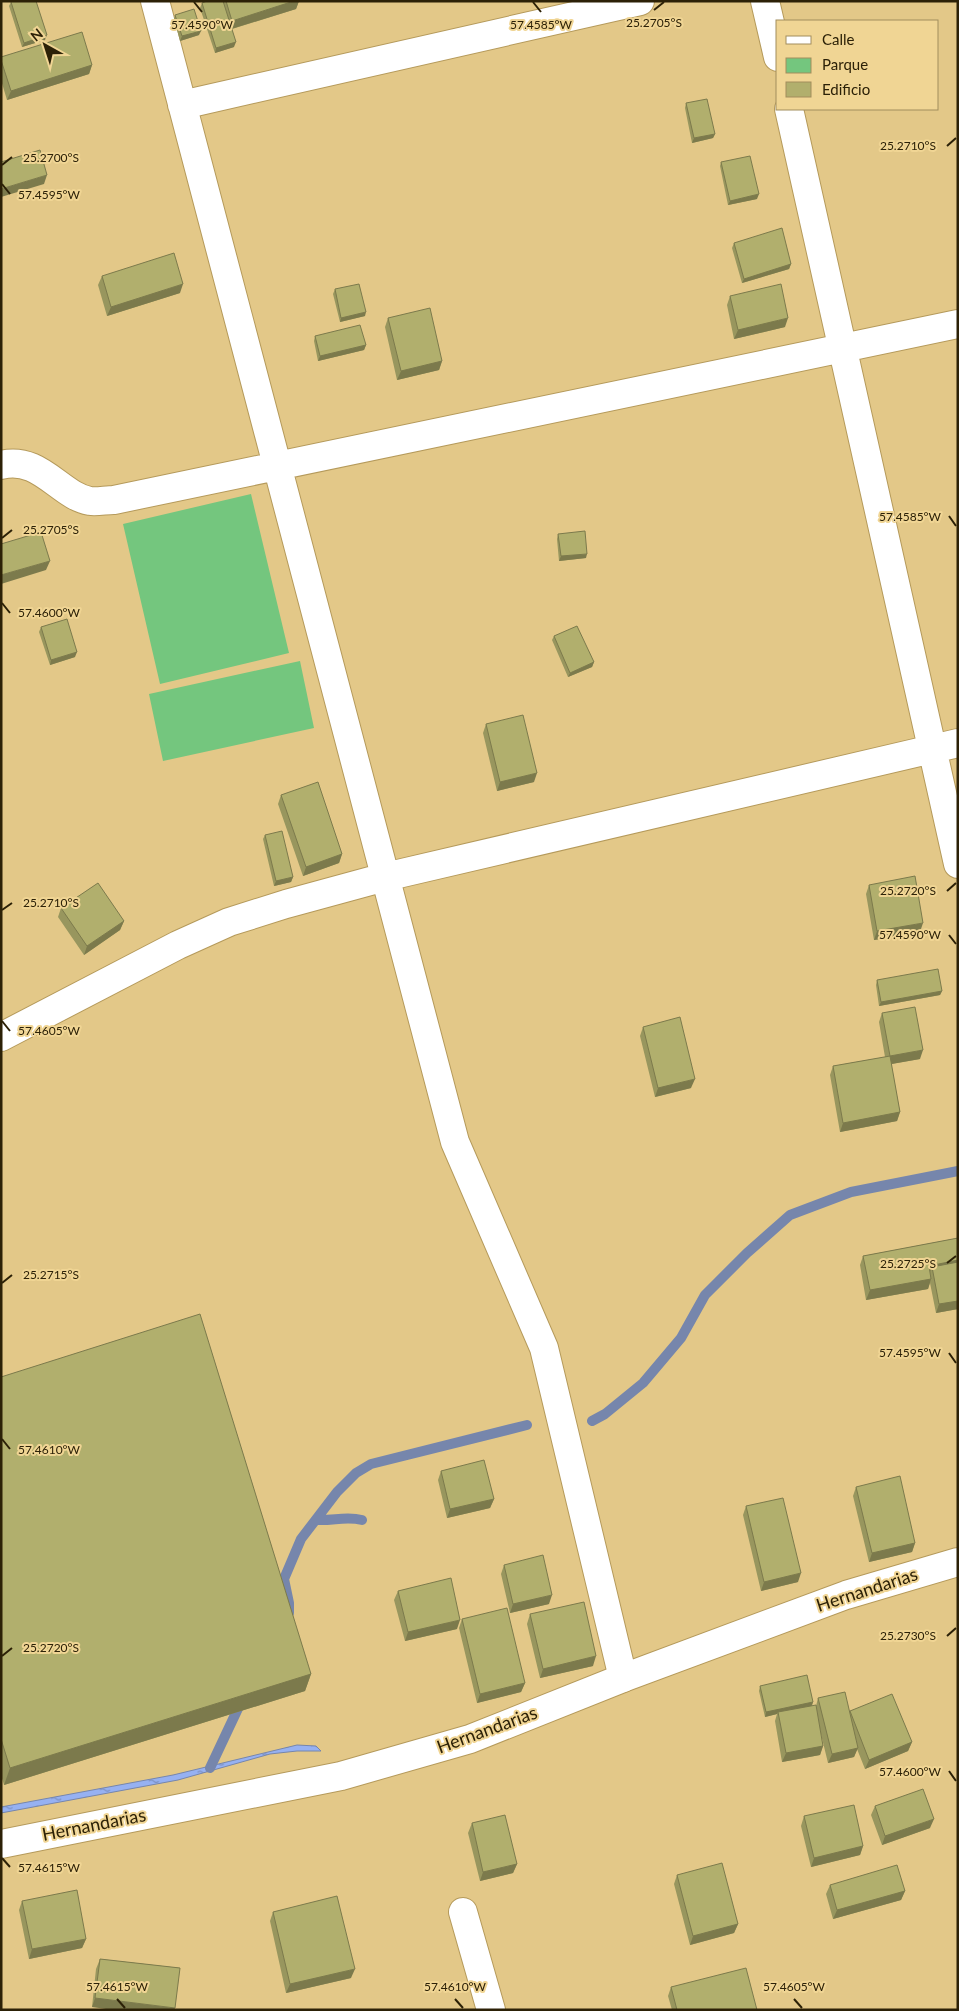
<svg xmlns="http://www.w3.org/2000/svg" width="959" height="2011" viewBox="0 0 959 2011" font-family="Lato,sans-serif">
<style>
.green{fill:#74c67e}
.water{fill:url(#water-ripples);stroke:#7686ac}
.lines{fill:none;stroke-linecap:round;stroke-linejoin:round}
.stream{stroke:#7686ac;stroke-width:10}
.street-casing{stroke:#b59a5b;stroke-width:30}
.secondary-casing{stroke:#b59a5b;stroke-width:30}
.street{stroke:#fff;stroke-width:28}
.secondary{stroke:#fff;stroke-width:28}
.wall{fill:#98965e}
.shaded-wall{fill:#7c7a4c}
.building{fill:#b1af6d;stroke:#7c7a4c}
.ticks{fill:none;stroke:#2c2107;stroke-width:2}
.labels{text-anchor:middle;stroke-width:4;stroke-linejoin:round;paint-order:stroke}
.street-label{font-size:18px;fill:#2c2107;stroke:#f0d594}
.ticks-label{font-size:12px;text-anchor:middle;fill:#2c2107;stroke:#f0d594;stroke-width:4;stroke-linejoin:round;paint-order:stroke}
</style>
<defs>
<pattern id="water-ripples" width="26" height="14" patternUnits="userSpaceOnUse" patternTransform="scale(1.25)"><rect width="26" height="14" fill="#96b1f2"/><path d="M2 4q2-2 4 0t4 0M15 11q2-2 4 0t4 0" fill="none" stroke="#7b90c2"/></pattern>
</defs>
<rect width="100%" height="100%" fill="#e3c888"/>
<path class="green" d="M251,494L289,653L160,684L123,524Z
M300,661L314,728L163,761L149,694Z"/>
<path class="water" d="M297,1745L316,1746L321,1751H297L270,1754L178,1780L1,1813V1807L173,1775Z"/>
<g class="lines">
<path class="stream" d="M592,1421L605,1414L643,1383L681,1338L705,1295L747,1253L790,1215L851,1192L958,1171
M317,1520C333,1521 346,1516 362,1520
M286,1617L289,1613V1603L284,1579L301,1539L337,1492L356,1473L371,1464L527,1425
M210,1768L242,1700"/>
<g class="street-casing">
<path id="street" d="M155,1L455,1142L544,1348L623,1678
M765,1L778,57
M182,105L640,1
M789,109L958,864
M1,465C40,455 60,496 90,501C97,502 106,500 114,500L958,324
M1,1037L178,945L229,922L286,904L385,877L958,743
M463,1912L491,2010"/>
</g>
<g class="secondary-casing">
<path id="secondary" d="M1,1844L341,1776L470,1739L623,1678L846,1595L958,1562"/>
</g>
<use href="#street" class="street"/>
<use href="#secondary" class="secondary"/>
</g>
<path class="wall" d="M207,1H299L296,9L232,29L234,47L215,53L200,8L202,3Z
M11,2L45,40L22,47L9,6Z
M175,15L199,35L180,41L174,19Z
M1,57L92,65L89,74L7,100L1,80Z
M686,103L715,134L713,138L692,143L685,108Z
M721,162L757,199L728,205L720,166Z
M734,243L791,264L789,269L742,283L732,248Z
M102,276L180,293L107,316L98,285Z
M335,289L365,316L340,322L333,294Z
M730,296L785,327L734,339L727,305Z
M388,318L442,361L439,370L397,380L385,327Z
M315,336L366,345L364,350L318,361L314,341Z
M558,534L586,558L559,561L557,539Z
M41,627L75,657L50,665L39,632Z
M554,636L594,662L592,667L568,677L552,640Z
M486,724L534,782L497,791L483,733Z
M281,795L342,854L339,863L303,876L278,804Z
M265,835L293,877L291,882L274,886L263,839Z
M869,885L920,932L874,940L866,894Z
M61,908L124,921L120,930L84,955L58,917Z
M877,980L942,991L940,995L879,1006L876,985Z
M882,1013L920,1059L891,1064L900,1112L897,1121L840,1132L830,1075L833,1066L885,1057L879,1022Z
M643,1027L691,1088L655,1097L640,1036Z
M958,1238V1309L936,1313L930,1283L928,1289L866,1300L860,1265L863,1256Z
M1,1377L311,1674L305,1691L4,1785L1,1775Z
M441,1471L494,1499L490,1508L447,1518L438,1480Z
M856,1487L915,1543L912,1552L869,1562L853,1496Z
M746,1506L798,1582L761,1591L743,1515Z
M504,1565L549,1604L510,1613L501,1574Z
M398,1591L457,1629L405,1641L394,1600Z
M530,1614L593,1666L540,1678L527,1624Z
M462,1619L525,1683L521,1692L477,1703L459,1628Z
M760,1686L813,1702L812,1706H816L818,1698L849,1712L850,1711L912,1742L908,1751L865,1769L857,1749L854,1757L828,1763L819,1726L823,1746L820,1755L782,1762L775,1721L777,1714L765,1717L759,1691Z
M875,1806L930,1828L882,1845L871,1815Z
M804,1816L863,1846L860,1855L811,1867L801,1826Z
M472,1823L517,1864L513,1873L480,1881L468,1833Z
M677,1875L738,1924L734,1933L690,1945L674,1884Z
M830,1885L905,1891L901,1900L833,1919L826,1894Z
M22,1901L86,1939L82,1948L29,1959L19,1910Z
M273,1912L351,1978L286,1993L270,1921Z
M100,1959L180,1968L92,2007L96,1969Z
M671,1987L757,2010H672L668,1996Z"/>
<path class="shaded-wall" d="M294,1H299L296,9L228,30L232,21Z
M201,31L199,35L180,41L182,36Z
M47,35L45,40L22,47L24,43Z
M236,42L234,47L215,53L216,48Z
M92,65L89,74L7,100L11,91Z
M715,134L713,138L692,143L694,138Z
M47,175L44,184L1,197V189Z
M759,194L757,199L728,205L730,201Z
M791,264L789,269L742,283L744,279Z
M183,284L180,293L107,316L111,307Z
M366,312L365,316L340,322L341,318Z
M788,318L785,327L734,339L738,330Z
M366,345L364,350L318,361L320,356Z
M442,361L439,370L397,380L401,371Z
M587,554L586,558L559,561L561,556Z
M50,561L46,570L1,584V575Z
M77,652L75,657L50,665L51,660Z
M594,662L592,667L568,677L570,673Z
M537,773L534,782L497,791L500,782Z
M342,854L339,863L303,876L306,867Z
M293,877L291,882L274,886L276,881Z
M124,921L120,930L84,955L87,946Z
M923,923L920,932L874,940L877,931Z
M942,991L940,995L879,1006L881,1002Z
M923,1050L920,1059L886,1065L890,1056Z
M695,1079L691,1088L655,1097L658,1088Z
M900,1112L897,1121L840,1132L843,1123Z
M958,1260V1269L932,1267L929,1274V1266Z
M931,1279L928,1289L866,1300L870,1290Z
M958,1301V1309L936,1313L939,1304Z
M494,1499L490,1508L447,1518L450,1509Z
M915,1543L912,1552L869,1562L872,1553Z
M801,1573L798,1582L761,1591L764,1582Z
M552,1595L549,1604L510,1613L513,1604Z
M460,1620L457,1629L405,1641L408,1632Z
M596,1656L593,1666L540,1678L543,1669Z
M311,1674L305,1691L4,1785L10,1768Z
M525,1683L521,1692L477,1703L480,1694Z
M813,1702L811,1707L778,1712L777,1714L765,1717L766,1712Z
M912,1742L908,1751L865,1769L869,1760Z
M823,1746L820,1755L782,1762L786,1753Z
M858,1748L854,1757L828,1763L832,1754Z
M934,1819L930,1828L882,1845L885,1836Z
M863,1846L860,1855L811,1867L814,1858Z
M517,1864L513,1873L480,1881L483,1872Z
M905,1891L901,1900L833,1919L837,1910Z
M738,1924L734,1933L690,1945L693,1936Z
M86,1939L82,1948L29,1959L32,1949Z
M355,1969L351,1978L286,1993L290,1984Z
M95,1998L175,2008L174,2010H113L92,2007Z"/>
<path class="building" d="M12,1H36L47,35L24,43L11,2Z
M207,1H223L236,42L216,48L202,3Z
M226,1H294L232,21Z
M194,9L201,31L182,36L175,15Z
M82,32L92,65L11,91L1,60V57Z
M707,99L715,134L694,138L686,103Z
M40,150L47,175L1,189V162Z
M750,156L759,194L730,201L721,162Z
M782,228L791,264L744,279L734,243Z
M174,253L183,284L111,307L102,276Z
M359,284L366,312L341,318L335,289Z
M781,284L788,318L738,330L730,296Z
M430,308L442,361L401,371L388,318Z
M360,325L366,345L320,356L315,336Z
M585,531L587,554L561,556L558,534Z
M41,532L50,561L1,575V544Z
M67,619L77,652L51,660L41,627Z
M577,626L594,662L570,673L554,636Z
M523,715L537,773L500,782L486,724Z
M318,782L342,854L306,867L281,795Z
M282,831L293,877L276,881L265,835Z
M915,876L923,923L877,931L869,885Z
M98,883L124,921L87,946L61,908Z
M938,969L942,991L881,1002L877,980Z
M915,1007L923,1050L890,1056L900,1112L843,1123L833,1066L890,1056L882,1013Z
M680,1017L695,1079L658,1088L643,1027Z
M958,1238V1260L929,1266L931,1279L870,1290L863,1256Z
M958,1262V1301L939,1304L932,1267Z
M200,1314L311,1674L10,1768L1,1739V1377Z
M484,1460L494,1499L450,1509L441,1471Z
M900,1476L915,1543L872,1553L856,1487Z
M783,1498L801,1573L764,1582L746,1506Z
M543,1555L552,1595L513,1604L504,1565Z
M451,1578L460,1620L408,1632L398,1591Z
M584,1602L596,1656L543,1669L530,1614Z
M507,1608L525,1683L480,1694L462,1619Z
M807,1675L813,1702L766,1712L760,1686Z
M845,1692L858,1748L832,1754L818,1698Z
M892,1694L912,1742L869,1760L850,1711Z
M816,1705L823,1746L786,1753L778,1712Z
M923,1789L934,1819L885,1836L875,1806Z
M854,1805L863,1846L814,1858L804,1816Z
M505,1815L517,1864L483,1872L472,1823Z
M722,1863L738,1924L693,1936L677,1875Z
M897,1865L905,1891L837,1910L830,1885Z
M77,1890L86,1939L32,1949L22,1901Z
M337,1896L355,1969L290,1984L273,1912Z
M100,1959L180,1968L175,2008L95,1998Z
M746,1968L757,2010H677L671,1987Z"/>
<path class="ticks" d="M194,2L202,12M533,2L541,12M654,10L664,2M947,146L956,138M2,165L12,157M2,184L10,194M949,516L956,526M2,538L12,530M2,603L10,613M947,891L956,883M2,910L12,903M949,935L956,944M2,1021L10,1031M947,1263L956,1256M2,1283L12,1275M949,1353L956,1363M2,1439L10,1449M947,1636L956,1628M2,1656L12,1648M949,1771L956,1781M2,1858L10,1867M117,1999L125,2008M455,1999L463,2008M794,1999L802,2008"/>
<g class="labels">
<g class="street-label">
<text transform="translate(867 1590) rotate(-18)" y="6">Hernandarias</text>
<text transform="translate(487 1730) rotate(-20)" y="6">Hernandarias</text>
<text transform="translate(94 1825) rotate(-11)" y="6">Hernandarias</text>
</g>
</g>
<g class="ticks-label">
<text x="654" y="27">25.2705°S</text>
<text x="202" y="29">57.4590°W</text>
<text x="541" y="29">57.4585°W</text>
<text x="908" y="150">25.2710°S</text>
<text x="51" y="162">25.2700°S</text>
<text x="49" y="199">57.4595°W</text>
<text x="910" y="521">57.4585°W</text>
<text x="51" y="534">25.2705°S</text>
<text x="49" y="617">57.4600°W</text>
<text x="908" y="895">25.2720°S</text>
<text x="51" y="907">25.2710°S</text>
<text x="910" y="939">57.4590°W</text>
<text x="49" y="1035">57.4605°W</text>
<text x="908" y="1268">25.2725°S</text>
<text x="51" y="1279">25.2715°S</text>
<text x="910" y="1357">57.4595°W</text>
<text x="49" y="1454">57.4610°W</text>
<text x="908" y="1640">25.2730°S</text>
<text x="51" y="1652">25.2720°S</text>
<text x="910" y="1776">57.4600°W</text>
<text x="49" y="1872">57.4615°W</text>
<text x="117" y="1991">57.4615°W</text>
<text x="455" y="1991">57.4610°W</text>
<text x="794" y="1991">57.4605°W</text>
</g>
<rect width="959" height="2011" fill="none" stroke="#2c2107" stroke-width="5"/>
<rect x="776" y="20" width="162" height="90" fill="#f0d594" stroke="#a28d5c"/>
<rect x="786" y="36" width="25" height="8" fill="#ffffff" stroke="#a28d5c"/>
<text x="822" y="45" font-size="15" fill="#2c2107">Calle</text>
<rect x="786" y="58" width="25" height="15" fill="#74c67e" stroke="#a28d5c"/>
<text x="822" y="70" font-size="15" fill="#2c2107">Parque</text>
<rect x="786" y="82" width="25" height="15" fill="#b1af6d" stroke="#a28d5c"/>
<text x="822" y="95" font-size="15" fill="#2c2107">Edificio</text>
<g transform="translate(45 45) rotate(321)" stroke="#f0d594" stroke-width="4" paint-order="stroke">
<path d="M0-4L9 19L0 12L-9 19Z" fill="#2c2107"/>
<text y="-8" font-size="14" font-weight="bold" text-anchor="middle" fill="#2c2107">N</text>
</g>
</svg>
